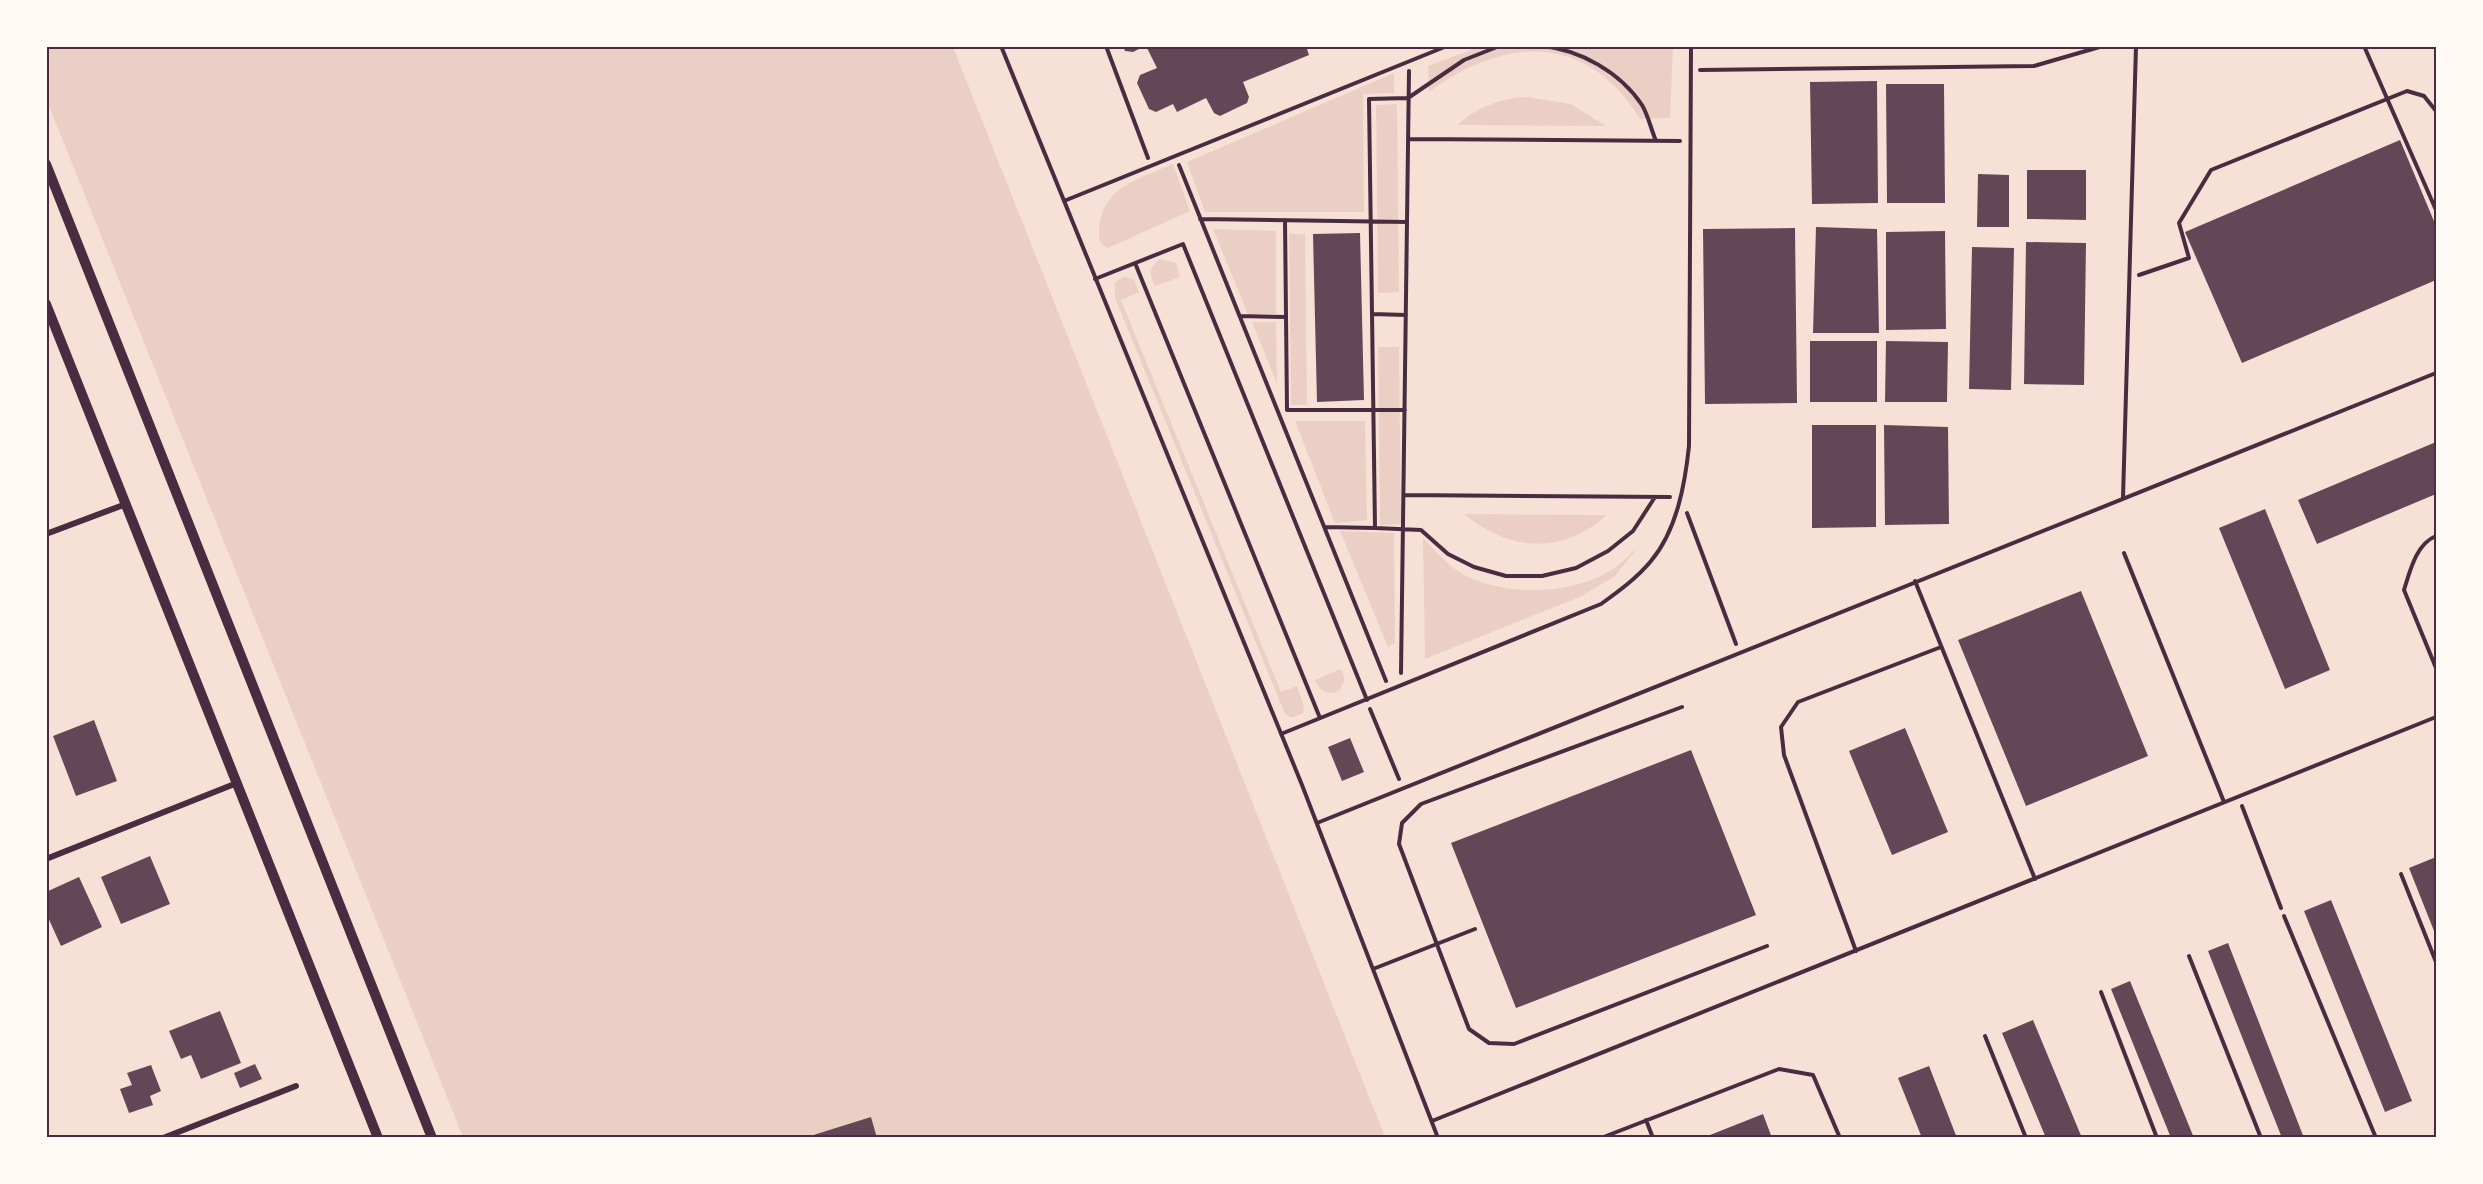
<svg xmlns="http://www.w3.org/2000/svg" width="2483" height="1184" viewBox="0 0 2483 1184" font-family="Rubik,sans-serif">
<style>
.green{fill:#ebcfc5}
.building{fill:#644757}
.lines{fill:none;stroke-linecap:round;stroke-linejoin:round}
.path{stroke:#4a2c40;stroke-width:4}
.service{stroke:#4a2c40;stroke-width:4}
.minor{stroke:#4a2c40;stroke-width:6}
.tertiary{stroke:#4a2c40;stroke-width:10}
.neatline{fill:none;stroke:#4a2c40;stroke-width:2}
</style>
<rect width="100%" height="100%" fill="#f7e1d7"/>
<path class="green" d="M47,47H953L1385,1137H463L47,101Z
M1479,47H1673L1670,118L1640,119C1587,32 1505,36 1429,92L1428,66Z
M1394,73V93L1363,94L1364,212H1205L1187,162Z
M1528,97L1571,104L1606,126L1457,125C1478,107 1500,98 1528,97Z
M1397,104L1399,292L1378,293L1376,105Z
M1173,164L1190,211L1108,248C1098,243 1099,238 1099,228C1103,186 1139,179 1173,164Z
M1213,229L1276,231V314H1248Z
M1289,234H1305L1307,405H1291Z
M1160,259L1176,263L1180,277L1155,286C1149,276 1149,266 1160,259Z
M1124,276L1134,280L1139,292L1121,300L1281,692L1297,686L1304,706L1303,713L1291,718L1285,714L1115,298V283Z
M1252,322H1276L1277,384Z
M1378,347H1399L1401,524L1380,525Z
M1295,421H1365L1367,520L1335,523Z
M1464,514L1607,515C1561,556 1509,551 1464,514Z
M1340,531L1394,533L1395,643L1388,647Z
M1423,538C1436,551 1448,566 1464,575C1506,596 1568,595 1608,572C1619,566 1628,556 1637,548L1615,576L1582,596L1425,659Z
M1341,669L1345,680L1339,691C1327,696 1320,691 1315,680Z"/>
<path class="building" d="M1123,46H1145L1133,52L1125,51Z
M1146,46H1306L1309,55L1243,82L1249,97L1247,103L1220,116L1214,113L1206,98L1177,112L1173,104L1156,112L1149,109L1137,83L1140,75L1157,68Z
M1877,81L1878,203L1812,204L1810,82Z
M1886,84H1944L1945,203H1887Z
M2400,140L2436,226V280L2242,363L2185,232Z
M2027,170H2086V220L2027,219Z
M1978,174L2009,175V227H1977Z
M1816,227L1877,229L1879,333H1813Z
M1795,228L1797,403L1705,404L1703,229Z
M1945,231L1946,329L1886,330V232Z
M1360,233L1364,400L1317,402L1313,234Z
M2026,242L2086,243L2084,385L2024,384Z
M1972,247L2014,248L2011,390L1969,389Z
M1810,341H1877V402H1810Z
M1886,341L1948,342L1947,402H1885Z
M1812,425H1876V527L1812,528Z
M1884,425L1948,427L1949,524L1885,525Z
M2436,442V494L2317,544L2298,500Z
M2265,509L2330,670L2285,689L2219,528Z
M2081,591L2148,756L2026,806L1958,640Z
M94,720L117,781L76,796L53,736Z
M1905,728L1948,832L1892,855L1849,751Z
M1350,738L1364,772L1342,781L1328,747Z
M1691,750L1756,915L1516,1008L1451,843Z
M150,856L170,904L121,924L101,877Z
M2436,857V936L2409,868Z
M79,877L102,927L61,946L46,913V892Z
M2331,900L2412,1101L2385,1112L2304,911Z
M2228,943L2304,1138H2282L2208,951Z
M2130,981L2194,1138H2171L2111,989Z
M220,1011L241,1063L201,1079L191,1055L181,1059L169,1031Z
M2033,1020L2082,1138H2046L2002,1033Z
M255,1064L262,1079L240,1088L234,1073Z
M151,1065L161,1091L150,1096L153,1105L129,1113L120,1089L132,1085L127,1073Z
M1929,1066L1957,1138H1922L1898,1078Z
M1763,1114L1772,1138H1705V1137Z
M871,1117L877,1138H807V1137Z"/>
<g class="lines">
<path class="path" d="M1106,46L1148,158
M1509,46L1497,47L1464,60L1408,98L1369,99L1375,528L1421,530L1448,554L1474,567L1506,576H1542L1576,568L1608,551L1633,531L1655,497
M1543,46C1580,50 1620,72 1642,105C1648,115 1651,129 1656,141
M2364,46L2436,210
M1700,70L2034,66L2103,46
M1408,139L1680,141
M1179,165L1386,681
M1200,219L1407,222
M1285,220L1287,410H1405
M2139,275L2189,258L2179,223L2211,170L2407,91L2424,96L2436,111
M2436,313V317
M1372,314L1406,315
M1240,316L1286,317
M1404,495L1670,497
M1687,513L1736,644
M1325,527L1375,528
M1401,673L1409,71
M1370,709L1399,779
M2242,806L2281,908"/>
<path class="service" d="M1001,46L1302,785L1438,1138
M1064,201L1447,46
M1135,263L1320,718
M1095,279L1183,244L1367,700
M2123,498L2136,46
M2436,536C2416,544 2410,571 2404,590L2436,668
M2124,553L2224,802
M1915,581L2035,879
M1682,707L1421,804L1402,823L1399,844L1469,1029L1489,1043L1514,1044L1767,946
M1281,734L1601,604C1619,591 1637,578 1651,561C1677,530 1685,484 1689,446L1691,46
M1317,823L2436,373
M2401,874L2436,962
M2284,916L2376,1138
M1856,951L1784,755L1781,727L1798,702L1941,647
M2189,956L2261,1138
M1373,969L1475,929
M2101,992L2157,1138
M1985,1036L2026,1138
M1646,1120L1653,1138
M1432,1121L2436,717
M1601,1138L1779,1069L1813,1075L1840,1138"/>
<path class="minor" d="M46,534L126,504
M46,859L237,783
M163,1138L296,1086"/>
<path class="tertiary" d="M46,164L432,1138
M46,304L378,1138"/>
</g>
<rect width="2483" height="1184" fill="none" stroke="#fffaf5" stroke-width="96"/>
<rect x="48" y="48" width="2387" height="1088" class="neatline"/>
</svg>
